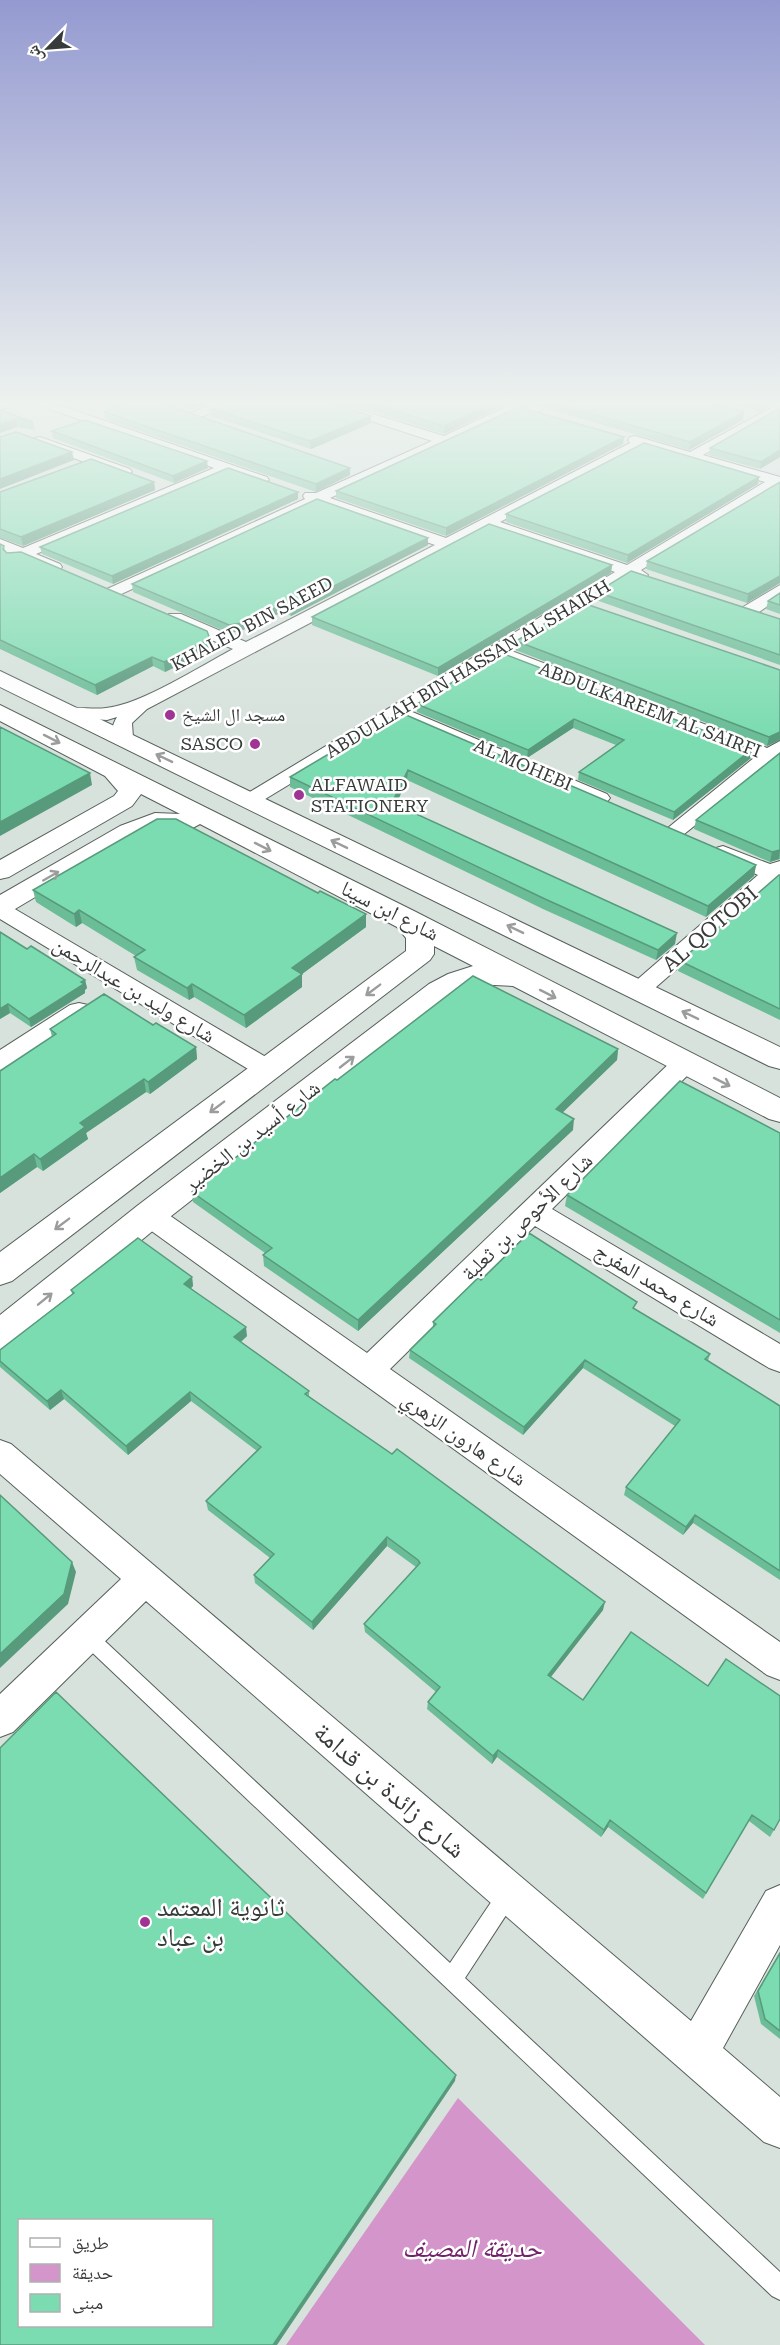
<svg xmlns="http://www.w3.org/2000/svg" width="780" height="2345" viewBox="0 0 780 2345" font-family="'Roboto Serif','Noto Naskh Arabic',serif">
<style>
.green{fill:#d495ca}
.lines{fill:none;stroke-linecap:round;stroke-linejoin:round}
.lane-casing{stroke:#57605b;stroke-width:2}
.street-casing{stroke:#57605b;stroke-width:2}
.secondary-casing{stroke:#57605b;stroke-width:2}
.lane{fill:#fff;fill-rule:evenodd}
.street{fill:#fff;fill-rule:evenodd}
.secondary{fill:#fff;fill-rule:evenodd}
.wall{fill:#6bbd98}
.shaded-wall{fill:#579a7c}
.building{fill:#7cdcb1;stroke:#579a7c;stroke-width:1.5;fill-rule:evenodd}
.oneway{stroke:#9b9d9c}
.poi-dot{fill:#9f3494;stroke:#fff;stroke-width:2}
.labels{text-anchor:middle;stroke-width:5;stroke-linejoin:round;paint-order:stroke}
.far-street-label{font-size:18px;fill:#373b39;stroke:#fff}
.far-poi-label{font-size:18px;fill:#373b39;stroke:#fff;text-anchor:start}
.street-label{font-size:21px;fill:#373b39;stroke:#fff}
.near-street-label{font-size:26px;fill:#373b39;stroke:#fff}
.near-poi-label{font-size:26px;fill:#373b39;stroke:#fff;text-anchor:start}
.near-park-label{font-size:26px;font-style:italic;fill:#72236a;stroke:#fff}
</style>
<rect width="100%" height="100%" fill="#d7e2dc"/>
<path class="green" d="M458,2098L705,2345H286Z"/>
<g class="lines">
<g class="lane-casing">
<path id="lane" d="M87,1627L93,1630L450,1963L500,1889L507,1886L514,1889L517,1896L514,1903L465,1978L780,2272V2300L772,2296L81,1642L78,1636L81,1630Z"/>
</g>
<g class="street-casing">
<path id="street" d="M0,403H15L0,410Z
M33,403H53L267,477L269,480L262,484L228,473L36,554L60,564L62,567L60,570H48L23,559L9,560L7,557L9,554L0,550V539L23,548L214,468Z
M213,403H232L197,419L192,420L185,416Z
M316,403H337L444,436L512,404H522L524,407L522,410L330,498L446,538L630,443L628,440L630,437L635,436L690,452L780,403V412L703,455L780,477V486L641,570L648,575L646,578L640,580L630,577L509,650L767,748L780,741V757L683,835L676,837L669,835L666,831L669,827L755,757L499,657L410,711L607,794L610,798L607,802H593L397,719L257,804H243L240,800L243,796L615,572L488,529L147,709L132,723L133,738L130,742H116C110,734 112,725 117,717L107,720L64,717L62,713L64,709C78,706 92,710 106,708C140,705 201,666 233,649L169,622L167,618L169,614H181L246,642L435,545L318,504L119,595H107L105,592L107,589L305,499L303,496L305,493H316L432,441ZM643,447L765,482L627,565L500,522Z
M536,403H553L535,414H525L523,411Z
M40,437L130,469L132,472L125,476L120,475L35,444L33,441L35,438Z
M780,585V597L755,615H743L741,611L743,607Z
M723,846L770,864L780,861V882H776L647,995L639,998L631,995L627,990L631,985L758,875L716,856L712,852L716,848Z
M0,903L8,905L276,1063L280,1069L276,1075L267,1078L258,1075L0,919Z
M79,1003L88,1005L91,1011L88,1017L9,1068L0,1070V1050L70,1005Z
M685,1055L694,1057L698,1063L694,1069L552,1209L780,1344V1372L769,1368L535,1226L390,1369L780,1642V1680L767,1675L139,1222L135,1215L139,1208L149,1205L159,1208L367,1353L676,1057Z
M0,1440L11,1444L691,2021L766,1891L780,1885V1945L723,2048L780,2097V2148L764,2142L146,1601L13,1732L0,1737V1694L121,1579L0,1474Z"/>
</g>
<g class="secondary-casing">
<path id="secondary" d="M0,671L780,1047V1069L769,1066L0,687Z
M0,705L414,911L780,1098V1122L769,1119L513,986L474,984L449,998L161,1224L13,1347L0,1351V1315L137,1206L429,984L448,974L473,966L434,946V954L430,960L12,1281L0,1285V1252L406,951V938L397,927L200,824L189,830L158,829L138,836L10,912L0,914V895L120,826L155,813L180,814L141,794L132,806L9,877L0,879V860L114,796L118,791L105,776L0,721Z"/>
</g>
<use href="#lane" class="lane"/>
<use href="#street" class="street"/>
<use href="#secondary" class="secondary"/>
</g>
<path class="wall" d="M175,403H207L192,410Z
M346,403H500V407L444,434Z
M528,403H709L743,420L689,450Z
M730,403H775L759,412Z
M210,408L371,423L311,449L211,416Z
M780,408V457L760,469L709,455L710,448Z
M0,410L33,422L35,430L17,427Z
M104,412L350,475L316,492L105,419Z
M52,431L208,468L174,483L53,438Z
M624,437L623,444L446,536L336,498V491Z
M759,477L758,484L627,563L506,522V514Z
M154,482L155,490L23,546L0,538V492Z
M298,492V499L113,584L42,554L40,547Z
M0,544L4,546L5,551L7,553L211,649L165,672L153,666L97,695L0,649Z
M428,545L291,616L282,612L274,616L271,615L241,631L229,633L133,592L132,584Z
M647,561L780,583L747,603L646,569Z
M612,565L611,573L438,676L312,625V617Z
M597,592L780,619V665L596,600Z
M780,593V614L766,609L768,601Z
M516,641L780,740L767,746L515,650Z
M458,676L751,758L673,820L578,780L579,772L616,745L573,728L527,758L417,712V704L458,679Z
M399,712L756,865L754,876L706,917L407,780L396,805L675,944L656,960L543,909L290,787V777Z
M780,753V859L770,862L694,829L696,820Z
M780,875V1020L678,971L680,961Z
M33,890L366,927L302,974V987L246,1028L194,997L189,1000L137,970L134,957L136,956L82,923L76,927L36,902Z
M0,932L27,949L85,980L87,988L85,990V993L31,1027L10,1013L0,1019Z
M153,1025L196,1047L197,1059L150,1094L146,1092L86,1133L88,1139L43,1171L37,1167L0,1193V1071L52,1037L50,1029Z
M618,1049L617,1060L562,1112L573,1130L358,1331L264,1266L263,1255L265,1253L193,1202L192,1192L337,1080Z
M780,1133V1333L565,1206L567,1195Z
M192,1277L193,1286L191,1288L247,1336L241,1342L309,1391V1396L603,1610L551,1677L583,1700L780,1819L770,1837L749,1821L703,1899L608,1827L601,1837L497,1757L492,1764L427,1709L428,1702L436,1692L365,1632L364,1624L416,1567L387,1546L313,1630L255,1583L254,1575L270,1558L208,1510L206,1501L257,1451L191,1401L128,1455L64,1399L50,1410L0,1367V1350L72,1294L71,1290Z
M481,1280L636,1310L710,1354L708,1361L780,1406V1580L693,1523L683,1535L624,1495L626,1487L675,1426L583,1368L523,1435L409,1358L410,1350L433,1327V1322Z
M780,1952V2039L761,2024L754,1996Z"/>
<path class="shaded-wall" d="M191,403H207L192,410Z
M493,403H500V407L444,434V426Z
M762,403H775L759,412L760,404Z
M744,412L743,420L689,450L690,442Z
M371,416V423L311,449L310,441Z
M16,419L17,427L0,433V424Z
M624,437L623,444L446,536V528Z
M780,450V457L760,469L761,462Z
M72,452L74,460L0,489V479Z
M207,461L208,468L174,483L173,476Z
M350,468V475L316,492V484Z
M759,477L758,484L627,563L628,555Z
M154,482L155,490L23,546L21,537Z
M298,492V499L113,584L112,576Z
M428,538V545L291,616V608Z
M612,565L611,573L438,676V668Z
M780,576V583L747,603L748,594Z
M281,605L282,612L274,616L273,609Z
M270,608L271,615L241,631L229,633V625Z
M210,639L211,649L165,672L164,662Z
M152,657L153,666L97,695L95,685Z
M574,719L573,728L527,758L528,750Z
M780,732V740L767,746L769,737Z
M752,749L751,758L673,820L674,812Z
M408,770L407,780L392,813V803Z
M90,773L92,785L0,836V822Z
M780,850L779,859L770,862L772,852Z
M756,865L754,876L706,917L708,906Z
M79,910L82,923L76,927L74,914Z
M366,914V927L302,974V987L246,1028L244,1015L292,968Z
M677,933L675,944L656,960L658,950Z
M85,980L87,988L85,990V993L31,1027L29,1019Z
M192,984L194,997L189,1000L187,988Z
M8,1004L10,1013L0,1019V1009Z
M196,1047L197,1059L150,1094L148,1082Z
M618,1049L617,1060L555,1120L556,1109Z
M144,1079L146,1092L86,1133L88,1139L43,1171L40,1159L80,1123Z
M574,1119L573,1130L358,1331V1320Z
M34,1154L37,1167L0,1193V1178Z
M192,1277L193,1286L186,1293L184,1284Z
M246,1327L247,1336L236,1346L234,1337Z
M585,1360L583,1368L523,1435L524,1427Z
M61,1390L64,1399L50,1410L47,1401Z
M190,1392L191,1401L128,1455L126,1446Z
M695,1515L693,1523L683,1535L686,1527Z
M387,1537V1546L313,1630L312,1622Z
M72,1562L76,1572L68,1604L0,1668V1654Z
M605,1602L603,1610L546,1683L548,1675Z
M498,1750L497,1757L492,1764L493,1756Z
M610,1820L608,1827L601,1837L604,1830Z
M456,2075L455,2081L277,2345H273Z"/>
<path class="building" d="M125,403H161L350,468L316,484L104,412Z
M221,403H332L371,416L310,441L210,408Z
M369,403H493L444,426Z
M554,403H709L744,412L690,442Z
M519,407L624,437L446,528L336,491Z
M780,408V450L761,462L710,448Z
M0,410L33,422L16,419L0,424Z
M85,420L207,461L173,476L52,431Z
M16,432L72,452L0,479V437Z
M644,443L759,477L628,555L506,514Z
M91,459L154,482L21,537L0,529V492Z
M228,468L298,492L112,576L40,547Z
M780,482V576L748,594L647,561Z
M317,499L428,538L291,608L281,605L273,609L270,608L241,623L229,625L132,584Z
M489,524L612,565L438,668L312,617Z
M0,544L4,546L3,549L7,553L21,552L207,631L210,639L164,662L152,657L95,685L0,640Z
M631,571L780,619V655L597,592Z
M780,593V605L768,601Z
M580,602L780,670V732L769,737L516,641Z
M499,652L752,749L674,812L579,772L624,740L574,719L528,750L417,704L461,677L458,676Z
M399,712L756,865L708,906L408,770L392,803L677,933L658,950L545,899L290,777Z
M0,727L90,773L0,822Z
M780,753V850L772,852L696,820Z
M157,819H176L318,893L320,891L366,914L292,968L302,974L244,1015L192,984L187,988L134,957L145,950L79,910L74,914L33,890Z
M779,875H780V1009L680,961Z
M0,932L27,949L31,946L85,980L81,982L84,984L29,1019L8,1004L0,1009Z
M473,976L618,1049L556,1109L574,1119L358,1320L263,1255L272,1248L192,1192L335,1079L337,1080Z
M104,994L153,1025L156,1023L196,1047L148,1082L144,1079L80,1123L85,1127L40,1159L34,1154L0,1178V1071L56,1034L50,1029Z
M680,1081L780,1133V1320L567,1195Z
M529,1233L637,1302L633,1308L710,1354L705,1359L780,1406V1571L695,1515L686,1527L626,1487L680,1420L585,1360L524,1427L410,1350L436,1324L433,1322L478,1278L481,1280Z
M138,1238L192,1277L184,1284L246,1327L234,1337L309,1391L305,1394L392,1454L397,1449L605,1602L548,1675L583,1700L631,1632L708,1686L726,1659L780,1696V1819L774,1830L752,1815L706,1893L610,1820L604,1830L498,1750L493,1756L428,1702L440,1687L364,1624L420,1563L418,1560L387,1537L312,1622L254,1575L274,1554L206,1501L261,1447L190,1392L126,1446L61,1390L47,1401L0,1361V1350L74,1293L71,1290Z
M0,1495L72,1562L64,1594L0,1654Z
M56,1692L456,2075L273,2345H0V1748ZM20,2220H212V2325H20Z
M780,1953V2031L765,2019L758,1991Z"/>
<defs><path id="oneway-shaft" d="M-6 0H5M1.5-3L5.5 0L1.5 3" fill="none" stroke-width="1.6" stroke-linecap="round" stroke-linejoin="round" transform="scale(1.5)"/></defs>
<g class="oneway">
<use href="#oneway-shaft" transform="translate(52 739) rotate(27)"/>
<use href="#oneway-shaft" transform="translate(164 758) rotate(-154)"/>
<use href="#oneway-shaft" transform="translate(339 844) rotate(-154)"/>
<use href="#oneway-shaft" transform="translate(263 847) rotate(27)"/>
<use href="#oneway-shaft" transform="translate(51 876) rotate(-30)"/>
<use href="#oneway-shaft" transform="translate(515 929) rotate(-154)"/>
<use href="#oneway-shaft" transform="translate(373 990) rotate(143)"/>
<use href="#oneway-shaft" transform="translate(548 994) rotate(27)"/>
<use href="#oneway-shaft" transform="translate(690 1015) rotate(-154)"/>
<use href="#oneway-shaft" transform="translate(347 1062) rotate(-38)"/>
<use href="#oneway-shaft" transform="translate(722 1082) rotate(27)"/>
<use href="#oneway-shaft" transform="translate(217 1107) rotate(143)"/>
<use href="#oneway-shaft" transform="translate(62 1224) rotate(143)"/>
<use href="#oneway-shaft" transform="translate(45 1299) rotate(-39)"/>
</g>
<linearGradient id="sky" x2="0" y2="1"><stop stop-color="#949ad0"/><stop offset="0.55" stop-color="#edf2ef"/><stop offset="1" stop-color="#edf2ef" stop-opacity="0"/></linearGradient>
<rect width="780" height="732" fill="url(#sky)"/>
<g class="poi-dot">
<circle cx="170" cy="715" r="6"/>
<circle cx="255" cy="744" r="6"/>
<circle cx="299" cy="795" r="6"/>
<circle cx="145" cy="1922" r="6"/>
</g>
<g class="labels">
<g class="far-street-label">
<text transform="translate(252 624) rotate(-28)" y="6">KHALED BIN SAEED</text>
<text transform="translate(468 669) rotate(-31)" y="6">ABDULLAH BIN HASSAN AL SHAIKH</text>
<text transform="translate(650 710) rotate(21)" y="6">ABDULKAREEM AL SAIRFI</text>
<text transform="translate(523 765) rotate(23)" y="6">AL MOHEBI</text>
</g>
<g class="far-poi-label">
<text x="182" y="721">مسجد ال الشيخ</text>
<text x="243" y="750" text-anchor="end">SASCO</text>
<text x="311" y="791">ALFAWAID<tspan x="311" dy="21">STATIONERY</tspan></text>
</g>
<g class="street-label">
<text transform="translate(390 911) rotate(27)" y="7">شارع ابن سينا</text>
<text transform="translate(710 929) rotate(-41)" y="7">AL QOTOBI</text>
<text transform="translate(134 990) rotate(31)" y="7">شارع وليد بن عبدالرحمن</text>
<text transform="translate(252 1136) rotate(-38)" y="7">شارع أسيد بن الخضير</text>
<text transform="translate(527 1217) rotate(-44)" y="7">شارع الأحوص بن ثعلبة</text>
<text transform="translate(657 1285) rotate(31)" y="7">شارع محمد المفرج</text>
<text transform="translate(464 1439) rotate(35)" y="7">شارع هارون الزهري</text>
</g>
<g class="near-street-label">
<text transform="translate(390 1790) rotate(41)" y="9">شارع زائدة بن قدامة</text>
</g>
<g class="near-poi-label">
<text x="157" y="1916">ثانوية المعتمد<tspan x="157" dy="30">بن عباد</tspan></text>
</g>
<g class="near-park-label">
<text x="472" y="2257">حديقة المصيف</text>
</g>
</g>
<rect x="18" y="2219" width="195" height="108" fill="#ffffff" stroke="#afb1b0" stroke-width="1.5"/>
<rect x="30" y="2238" width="30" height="9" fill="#ffffff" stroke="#afb1b0" stroke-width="1.5"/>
<text x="72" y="2249" font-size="18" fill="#373b39">طريق</text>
<rect x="30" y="2264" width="30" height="18" fill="#d495ca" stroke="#afb1b0" stroke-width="1.5"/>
<text x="72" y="2279" font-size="18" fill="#373b39">حديقة</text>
<rect x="30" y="2294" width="30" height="18" fill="#7cdcb1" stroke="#afb1b0" stroke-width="1.5"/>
<text x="72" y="2309" font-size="18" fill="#373b39">مبنى</text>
<g transform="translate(48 48) rotate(245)" stroke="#ffffff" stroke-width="4.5" paint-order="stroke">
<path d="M0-4.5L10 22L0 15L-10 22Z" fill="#373b39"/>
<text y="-9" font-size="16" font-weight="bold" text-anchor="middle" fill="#373b39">ش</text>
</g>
</svg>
